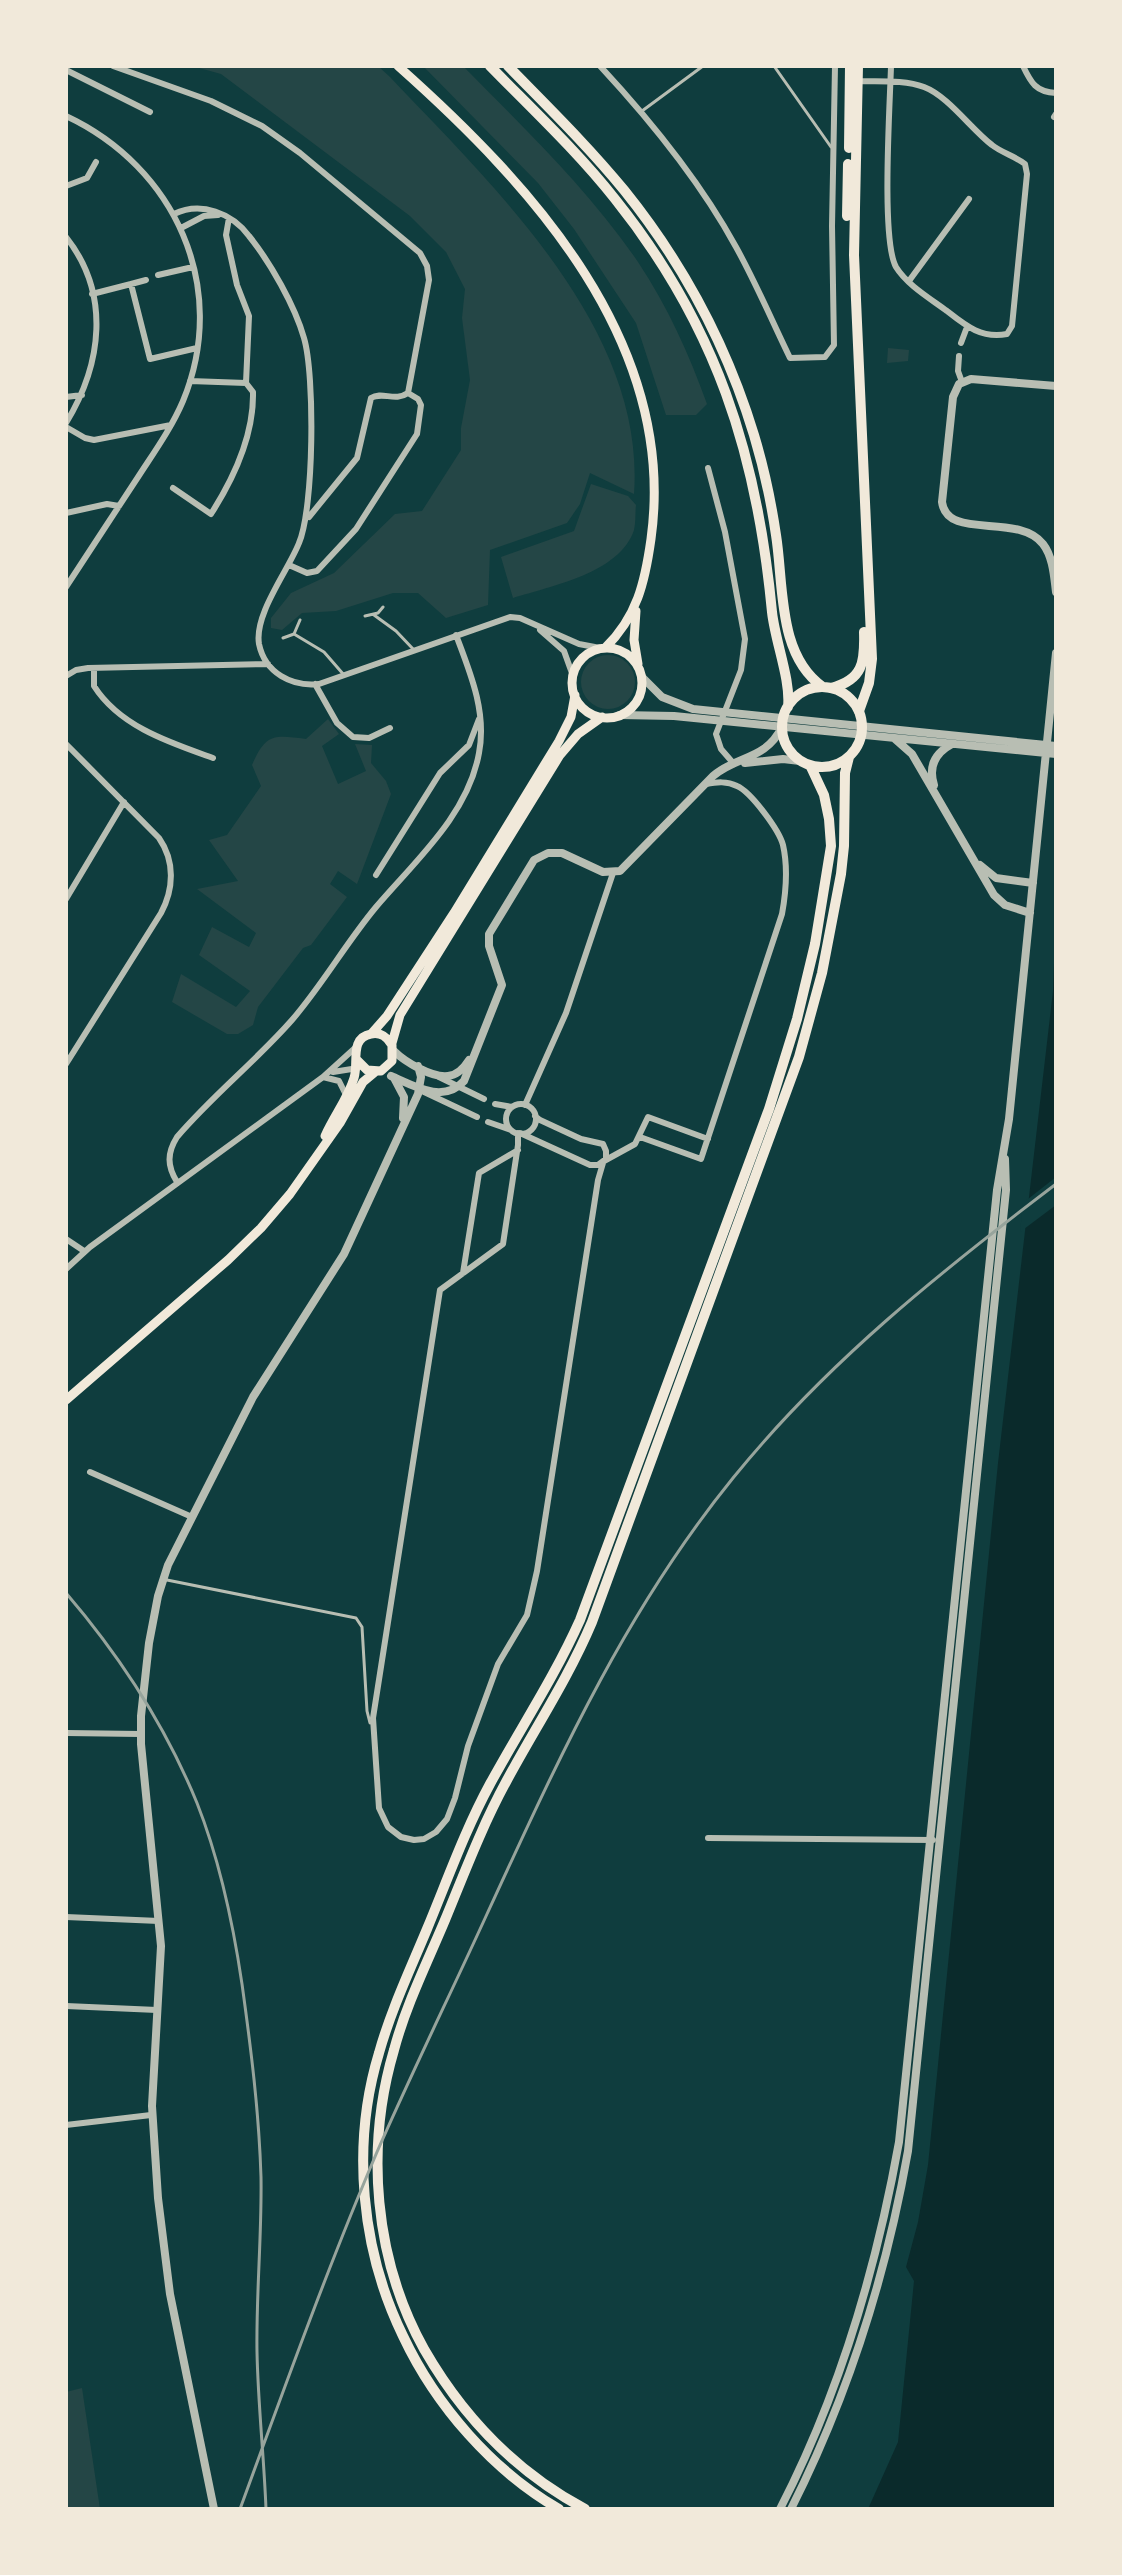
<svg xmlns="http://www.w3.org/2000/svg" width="1122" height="2575" viewBox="0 0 1122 2575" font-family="Montserrat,sans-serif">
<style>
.green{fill:#244646}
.water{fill:#0a2a2b}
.pier{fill:#0f3d3e}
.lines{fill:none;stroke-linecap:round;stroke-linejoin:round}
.service{stroke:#b8beb3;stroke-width:3}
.minor{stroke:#b8beb3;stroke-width:6}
.tertiary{stroke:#b8beb3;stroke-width:8}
.secondary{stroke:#f1e9da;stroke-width:9}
.primary{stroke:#f1e9da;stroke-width:10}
.trunk{stroke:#f1e9da;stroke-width:10}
.rail{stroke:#97a49c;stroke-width:3}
</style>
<rect width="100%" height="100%" fill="#0f3d3e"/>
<path class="green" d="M192,66H378L390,77C494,187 646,329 634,494L590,473L580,504L567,523L490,550L488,605L446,618L418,593H393L336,611L302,613L282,630L271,628V618L291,593L334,573L395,514L422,511L461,450V428L470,380L462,318L465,289L446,252L410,216L221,74Z
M423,66H463C524,128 589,190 638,262C668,307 689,354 707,404L696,415H666L636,323L574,229L538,183Z
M888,348L909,350L908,361L887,363Z
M591,484L628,496L636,505C635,512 636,522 634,530C620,573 551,586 513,598L501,557L574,531Z
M581 682a27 27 0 1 1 54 0a27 27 0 1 1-54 0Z
M328,719L339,734L322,746L338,784L366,771L355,744L372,745L371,763L386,781L391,794L357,884L338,871L330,884L347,897L311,945L303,948L258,1007L253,1025L238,1034H227L172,1002L181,974L236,1007L250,991L199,955L212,927L249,947L256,933L197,889L238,881L209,840L227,835L261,786L252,765C266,733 274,735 306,739Z
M82,2388L100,2509H66V2392Z"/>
<path class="water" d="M1056,908V2509H868L898,2442L914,2281L906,2267L918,2222L928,2165L998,1463L1053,991Z"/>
<path class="pier" d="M1056,1177V1205L1020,1232L1023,1203Z"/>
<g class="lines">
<path class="service" d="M774,66L831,147
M642,111L703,66
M374,615L396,631L414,650
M365,616L378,613L383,607
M294,634L324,652L344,675
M283,638L294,634L300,620
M167,1580L356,1618L362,1627L367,1711L370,1723"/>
<path class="minor" d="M113,66L211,101L262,126L300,153L420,253L427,266L429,280L408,393
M600,66C651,121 700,181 736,247C756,283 772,321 790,358L825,357L834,345L832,226L835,66
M1023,66C1031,83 1036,92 1056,93
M66,70L150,112
M854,81C876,82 904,79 924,87C948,96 971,129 992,145C1002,153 1015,156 1025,164L1027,174L1012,326L1007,334C982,339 966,326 947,311C931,299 907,285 896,267C881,240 890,104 891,66
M66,116C175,167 230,287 183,401C172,427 155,451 140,474C115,512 91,549 66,587
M1054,117L1056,114
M66,186L87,178L96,162
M174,214C201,201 232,213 249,236C270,262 295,306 304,338C315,375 314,508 299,543C288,571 254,614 259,644C265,673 292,687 319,684L510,617L520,618L579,644L600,648
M229,218L226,235L237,285L249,316L246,383
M181,228L204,216L218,215
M66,237C111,294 102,364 66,423
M158,275L193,267
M146,280L131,284L150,359L197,348
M909,281L969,199
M92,294L131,284
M961,343L967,327
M959,356L958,371L962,382
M66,397L82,395
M66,427L85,438L94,440L171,425
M708,468L725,532L745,639L741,670L716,734L721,749L734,764
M173,488L211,514C234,478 254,435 253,392L246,383L190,381
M66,513L107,504L119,506
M309,517L357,458L371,398C382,391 395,402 408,393
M289,565L307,573L317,571L356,529L417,434L421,405L418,399L408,393
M540,630L564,651L573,676
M94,668V686C120,727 171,743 213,758
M66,676L76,670L88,668L268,664
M315,684L337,723L353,737L369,738L390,728
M66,744L159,838C175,861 174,889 161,913L66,1064
M376,875L440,773L469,745L479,719
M66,899L124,802
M333,1072L358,1068
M323,1077L339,1081L346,1095
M439,1077L484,1099
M422,1091L477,1117
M495,1104L512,1107
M506 1119a15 15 0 1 1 30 0a15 15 0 1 1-30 0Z
M525,1105L566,1013L613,873
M488,1122L511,1130
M518,1133V1145L503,1244L440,1290L373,1718L379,1808L388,1827L401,1837L414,1840L424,1839L436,1832L447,1819L455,1798L468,1746L498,1664L527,1615L537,1571L598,1180L603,1163
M520,1133L590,1165H598L606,1159V1151L603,1144L581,1139L540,1120L535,1116
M640,1137L701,1159L782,914C786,892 788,867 783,845C779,830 751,792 737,786C727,781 717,782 706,784
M604,1161L635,1144L648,1117L708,1139
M177,1182C167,1166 167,1153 177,1137C213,1095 256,1061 292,1020C323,984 346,943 376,907C415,861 468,815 479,753C487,712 470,672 456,635
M66,1239L84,1251
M66,1269L90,1247L323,1077L355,1048
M463,1273L479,1173L518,1150
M90,1472L192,1517
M66,1733L140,1734
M708,1838L933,1840
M66,1917L159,1921
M66,2006L157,2010
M66,2125L151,2115"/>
<path class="tertiary" d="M1056,386L971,379L959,384L953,397L942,502C947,541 1018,512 1043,544C1053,557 1054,576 1056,592
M642,677L662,697L693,709L1056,746
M620,715L674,716L1056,754
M895,739L912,754L994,895L1005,905L1030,913
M745,763L783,759L800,761
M934,785C928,766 935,753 952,744
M980,865L996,878L1033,883
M394,1051C405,1062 432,1078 448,1076C458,1075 464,1068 469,1060
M391,1076C414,1086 443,1104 464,1081L502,985L489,946V934L534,860L548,853H562L603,872L620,871L713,776C737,755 765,761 782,727
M394,1078L404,1097L403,1118
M214,2509L170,2294L158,2198L152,2106L161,1946L141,1744V1716L149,1643L158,1596L168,1565L253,1397L344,1254L418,1094L421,1077L418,1066
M780,2509C840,2393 876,2270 899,2142L997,1190L1009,1119L1056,653
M791,2509C848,2396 886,2276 908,2151L1006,1190L1005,1159"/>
<path class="secondary" d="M398,66C533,186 678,344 651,539C645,582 637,617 605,648
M636,611L634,640L638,664
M572 683a35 35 0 1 1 70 0a35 35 0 1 1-70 0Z
M372,1033L387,1016L454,913L559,741L571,717L575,695
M392,1043L400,1015L560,755L578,734L602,717
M325,1136C334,1116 348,1098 354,1078C359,1063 349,1038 371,1034C381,1032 387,1037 392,1045V1061L381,1071L367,1070L356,1059
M66,1400L228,1260L261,1228L290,1194L340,1123L363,1082L375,1072"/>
<path class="primary" d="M858,66L854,255L872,659L869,683L859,711
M849,148L850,66
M847,216L848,164
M831,688C863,680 865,662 864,632"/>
<path class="trunk" d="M490,66C532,109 577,151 615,199C716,325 757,453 772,612C775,641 791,680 788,707
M508,66C547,106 588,146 624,190C682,262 727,346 754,435C764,468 771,501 776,535C784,585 777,655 823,687
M782 727a40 40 0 1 1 80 0a40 40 0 1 1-80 0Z
M559,2509C493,2471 436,2406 403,2336C361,2250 351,2145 379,2053C391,2010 410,1970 427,1929C447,1881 465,1830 490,1784C520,1729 554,1678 580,1620L769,1109L797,1019L815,944L831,846L829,819L824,795L810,765
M585,2509C516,2472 463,2417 424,2349C374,2259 365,2148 394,2050C406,2005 427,1963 445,1920C464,1874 482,1826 506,1782C535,1728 568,1679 592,1622L799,1057L822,973L841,874L844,846L845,773L849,757"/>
<path class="rail" d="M66,1593C119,1655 166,1727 197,1803C220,1861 233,1923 242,1984C251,2049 259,2112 261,2177C262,2235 256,2294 257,2352C258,2404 264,2457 266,2509
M240,2509C284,2389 327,2269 377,2152C412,2072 451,1993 487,1914C558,1760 625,1611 733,1478C826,1363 939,1273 1056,1184"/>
</g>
<rect width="1122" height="2575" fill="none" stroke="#f1e9da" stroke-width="136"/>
</svg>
